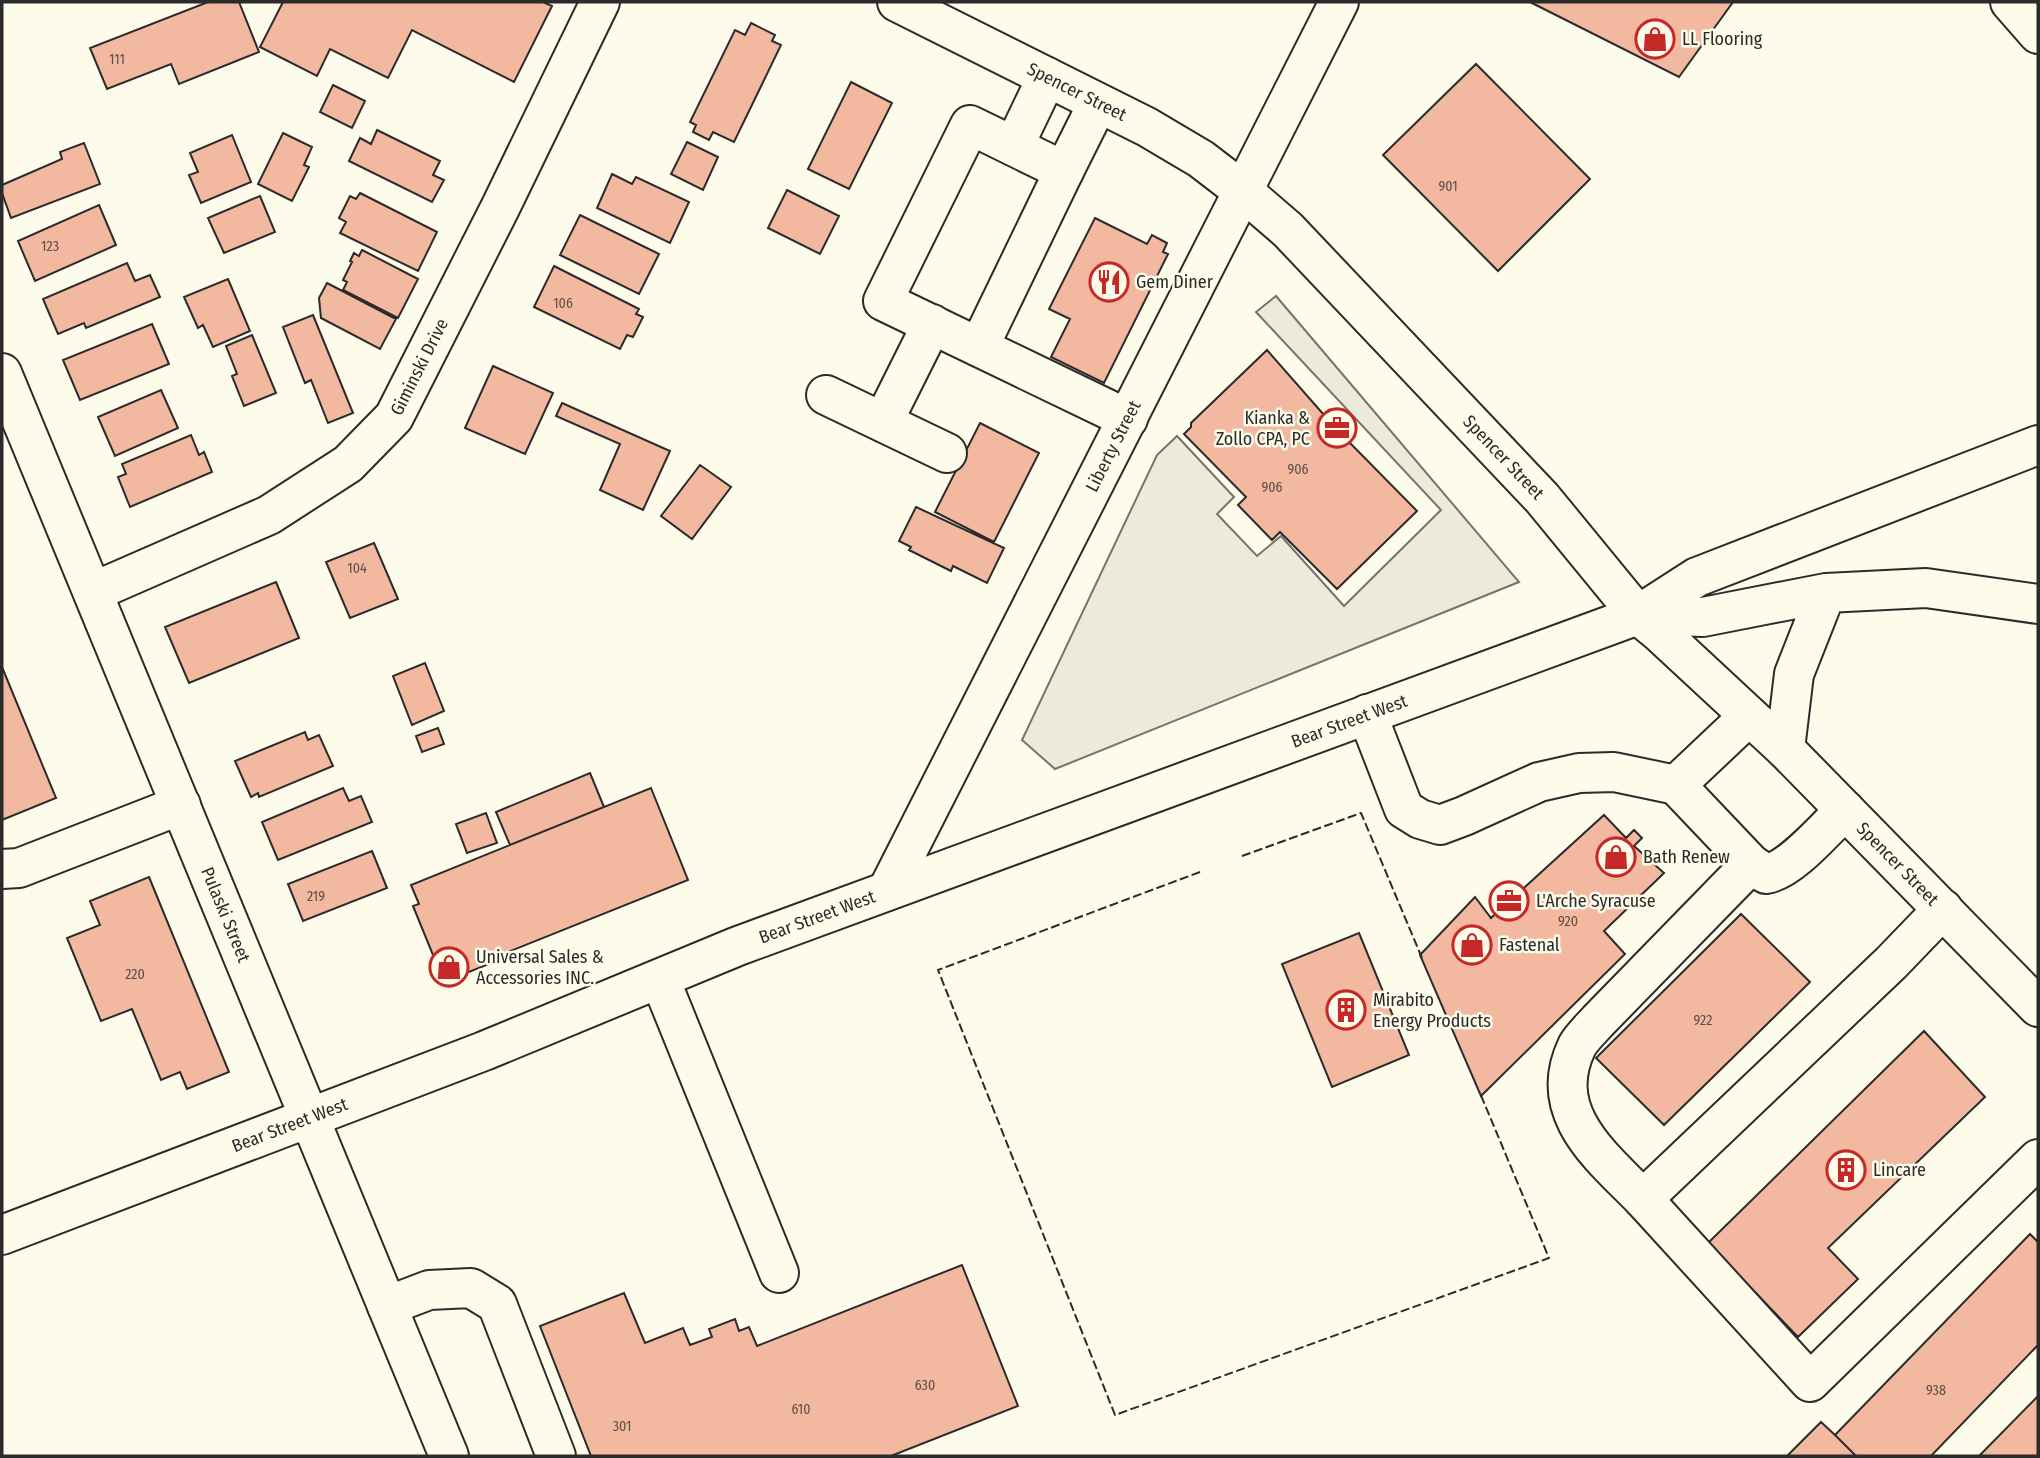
<svg xmlns="http://www.w3.org/2000/svg" width="2040" height="1458" viewBox="0 0 2040 1458" font-family="'Fira Sans Condensed',sans-serif">
<style>
.parking{fill:#eceadb;stroke:#74746e;stroke-width:2}
.building{fill:#f2b8a0;stroke:#2b2b2b;stroke-width:2}
.lines{fill:none;stroke-linecap:round;stroke-linejoin:round}
.minor-casing{stroke:#2b2b2b;stroke-width:42}
.major-casing{stroke:#2b2b2b;stroke-width:42}
.highway-casing{stroke:#2b2b2b;stroke-width:42}
.minor{stroke:#fdfbea;stroke-width:38}
.major{stroke:#fdfbea;stroke-width:38}
.highway{stroke:#fdfbea;stroke-width:38}
.fence{stroke:#2b2b2b;stroke-width:2;stroke-dasharray:9 3.5;stroke-linecap:butt}
.labels{text-anchor:middle;stroke-width:5;stroke-linejoin:round;paint-order:stroke}
.number-label{font-size:14px;fill:#5d4e48}
.poi-label{font-size:18px;fill:#2b2b2b;stroke:#fdfbea;text-anchor:start}
.street-label{font-size:18px;fill:#2b2b2b;stroke:#fdfbea}
</style>
<rect width="100%" height="100%" fill="#fdfbea"/>
<path class="parking" d="M1276,296L1519,582L1055,769L1022,740L1157,455L1177,436L1234,497L1217,514L1257,556L1281,536L1344,606L1441,510L1256,312Z"/>
<path class="building" d="M208,2H239L259,52L179,84L171,64L107,89L90,48Z
M283,2H543L552,6L514,82L412,30L388,78L330,49L317,76L260,47Z
M1530,2H1733L1679,77Z
M751,23L775,35L772,41L781,45L734,142L713,132L709,140L693,132L696,125L690,122L735,30L745,35Z
M1476,64L1590,179L1498,271L1383,155Z
M851,82L892,103L849,189L808,169Z
M333,85L365,101L352,128L320,112Z
M377,130L440,161L433,175L444,180L432,202L349,161L360,138L371,144Z
M283,133L312,147L304,165L309,167L292,201L258,184Z
M232,135L251,182L201,203L189,175L198,172L190,153Z
M687,142L718,157L703,190L671,174Z
M84,143L100,184L11,218L2,193V185L62,159L60,152Z
M612,174L632,184L636,177L689,202L670,243L597,208Z
M787,190L839,216L820,254L768,228Z
M360,193L437,232L418,271L340,233L346,222L339,218L350,196L356,199Z
M260,196L275,232L224,253L208,218Z
M99,205L116,245L35,281L18,241Z
M580,215L659,254L639,294L560,255Z
M1095,218L1147,244L1152,235L1167,243L1163,252L1168,254L1104,383L1051,357L1070,319L1049,309Z
M362,250L418,279L398,318L343,290L347,282L343,280L352,262L350,261L354,253L359,256Z
M127,263L135,281L150,275L160,297L86,328L84,323L58,334L43,299Z
M554,266L639,309L636,314L643,317L633,337L627,335L620,349L534,307Z
M228,279L250,331L213,347L203,325L198,328L184,297Z
M327,283L396,319L380,349L321,318L319,298Z
M313,315L353,413L328,423L311,380L305,383L283,327Z
M152,324L169,364L80,400L63,360Z
M252,335L276,393L244,406L232,376L237,374L226,346Z
M1267,350L1324,415L1329,410L1355,436L1349,442L1417,511L1337,589L1280,532L1272,540L1238,505L1246,497L1184,434L1191,427V423Z
M493,366L553,393L525,454L465,428Z
M161,390L178,428L115,456L98,417Z
M562,403L670,451L643,510L600,490L620,444L556,416Z
M980,423L1039,453L994,542L935,512Z
M191,435L199,455L204,452L212,472L130,507L118,477L126,474L122,464Z
M700,465L731,487L692,539L661,516Z
M916,507L1004,548L987,583L953,566L951,571L909,550L911,547L899,541Z
M374,543L398,599L350,618L326,562Z
M276,582L299,638L189,683L165,627Z
M425,663L444,711L412,725L393,676Z
M2,667L56,798L2,820Z
M438,728L444,744L422,752L416,736Z
M305,732L308,740L319,735L333,766L259,797L258,793L251,797L235,761Z
M590,773L604,807L510,845L496,812Z
M343,788L349,801L361,796L372,822L278,860L262,822Z
M651,788L688,880L488,960L489,964L444,982L413,906L419,904L411,885Z
M486,813L497,843L467,853L456,824Z
M1604,815L1626,838L1634,830L1642,838L1634,846L1664,873L1604,931L1625,954L1481,1096L1420,955L1475,897L1491,918Z
M372,851L387,888L303,921L288,884Z
M149,877L229,1072L187,1089L180,1072L161,1080L132,1009L101,1021L67,938L100,925L90,901Z
M1741,914L1810,982L1664,1125L1596,1058Z
M1359,933L1409,1055L1332,1087L1282,964Z
M1924,1031L1985,1097L1828,1248L1858,1279L1798,1337L1708,1243Z
M2030,1234L2038,1242V1345L1931,1456H1856L1835,1435Z
M962,1265L1018,1406L891,1456H591L540,1326L624,1293L645,1343L683,1328L690,1345L712,1337L709,1329L735,1319L739,1331L749,1327L757,1346Z
M2038,1396V1456H1979Z
M1821,1422L1835,1435L1856,1456H1787Z"/>
<g class="lines">
<g class="minor-casing">
<g id="minor">
<path d="M1098,103L1064,171L970,125L883,301L1128,419"/>
<path d="M1014,146L1047,77"/>
<path d="M979,347L1064,171"/>
<path id="s1" d="M2,373L449,1456"/>
<path d="M826,395L947,453"/>
<path d="M883,422L932,324"/>
<path id="s2" d="M93,592L269,515L348,464L394,417L501,206L600,2"/>
<path d="M1367,714L1404,809L1420,819L1440,825L1464,816L1539,782L1579,773L1614,772L1676,785L1749,716"/>
<path d="M1676,785L1751,864L1766,874C1791,870 1826,828 1845,810"/>
<path d="M1751,864L1598,1021C1591,1029 1582,1037 1577,1046C1545,1113 1601,1156 1643,1199L1891,963L1943,909"/>
<path d="M2,869L19,868L181,805"/>
<path id="s3" d="M887,891L1339,2"/>
<path d="M660,979L779,1273"/>
<path d="M1643,1199L1810,1382L2038,1159"/>
<path d="M387,1306L429,1290L471,1288L497,1304L556,1456"/>
</g>
</g>
<g class="major-casing">
<g id="major">
<path id="s4" d="M897,2L1147,127L1201,159L1244,192L1288,230L1542,498L1638,615L1660,633L1785,749L2038,1007"/>
<path id="s5" d="M2,1235L484,1051L738,946L1638,615"/>
</g>
</g>
<g class="highway-casing">
<path id="highway" d="M2010,2L2038,34
M1638,615L1697,577L2038,445
M1638,615L1703,617L1826,593L1926,588L2038,604
M1785,749L1794,674L1826,593"/>
</g>
<use href="#minor" class="minor"/>
<use href="#major" class="major"/>
<use href="#highway" class="highway"/>
<path class="fence" d="M1242,856L1361,813L1422,958
M1200,872L938,970L1115,1415L1549,1258L1480,1093"/>
</g>
<defs>
<g id="shop-ring" transform="scale(2.0125)"><circle r="9.5" fill="#fdfbea" stroke="#c62828" stroke-width="1.5"/><path d="M-5-2.5h2.3a2.7 3.5 0 0 1 5.4 0H5L5.5 6h-11ZM-1.5-2.5h3a1.5 2.3 0 0 0-3 0Z" fill="#c62828"/></g>
<g id="restaurant-ring" transform="scale(2.0125)"><circle r="9.5" fill="#fdfbea" stroke="#c62828" stroke-width="1.5"/><path d="M-5-6h1v4h1v-4h1v4h1v-4h1v5L-1.5 .5V6h-2V.5L-5-1ZM5-6V6H3V1.5H1.5Q1.5-4 5-6Z" fill="#c62828"/></g>
<g id="office-ring" transform="scale(2.0125)"><circle r="9.5" fill="#fdfbea" stroke="#c62828" stroke-width="1.5"/><path d="M-6-3h4V-5.5h4V-3h4V5H-6ZM-1-4.5V-3h2v-1.5ZM-6 0V1H6V0Z" fill="#c62828"/></g>
<g id="building-ring" transform="scale(2.0125)"><circle r="9.5" fill="#fdfbea" stroke="#c62828" stroke-width="1.5"/><path d="M-4-6H4V6H1V3H-1V6H-4ZM-2.5-4.3h1.7v1.8h-1.7ZM.8-4.3h1.7v1.8H.8ZM-2.5-1h1.7V.8h-1.7ZM.8-1h1.7V.8H.8Z" fill="#c62828"/></g>
</defs>
<g fill-rule="evenodd">
<use href="#shop-ring" x="1655" y="39"/>
<use href="#restaurant-ring" x="1109" y="282"/>
<use href="#office-ring" x="1337" y="428"/>
<use href="#shop-ring" x="1616" y="857"/>
<use href="#office-ring" x="1509" y="901"/>
<use href="#shop-ring" x="1472" y="945"/>
<use href="#shop-ring" x="449" y="967"/>
<use href="#building-ring" x="1346" y="1010"/>
<use href="#building-ring" x="1846" y="1170"/>
</g>
<g class="labels">
<g class="number-label">
<text x="117" y="64">111</text>
<text x="1448" y="191">901</text>
<text x="50" y="251">123</text>
<text x="563" y="308">106</text>
<text x="1298" y="474">906</text>
<text x="1272" y="492">906</text>
<text x="357" y="573">104</text>
<text x="316" y="901">219</text>
<text x="1568" y="926">920</text>
<text x="135" y="979">220</text>
<text x="1703" y="1025">922</text>
<text x="925" y="1390">630</text>
<text x="1936" y="1395">938</text>
<text x="801" y="1414">610</text>
<text x="622" y="1431">301</text>
</g>
<g class="poi-label">
<text x="1682" y="45">LL Flooring</text>
<text x="1136" y="288">Gem Diner</text>
<text x="1310" y="424" text-anchor="end">Kianka &amp;<tspan x="1310" dy="21">Zollo CPA, PC</tspan></text>
<text x="1643" y="863">Bath Renew</text>
<text x="1536" y="907">L'Arche Syracuse</text>
<text x="1499" y="951">Fastenal</text>
<text x="476" y="963">Universal Sales &amp;<tspan x="476" dy="21">Accessories INC.</tspan></text>
<text x="1373" y="1006">Mirabito<tspan x="1373" dy="21">Energy Products</tspan></text>
<text x="1873" y="1176">Lincare</text>
</g>
<g class="street-label">
<text dy="6" stroke="none"><textPath href="#s4" startOffset="201">Spencer Street</textPath></text>
<text dy="6" stroke="none"><textPath href="#s2" startOffset="408">Giminski Drive</textPath></text>
<text dy="6" stroke="none"><textPath href="#s3" startOffset="499">Liberty Street</textPath></text>
<text dy="6" stroke="none"><textPath href="#s4" startOffset="768">Spencer Street</textPath></text>
<text dy="6" stroke="none"><textPath href="#s5" startOffset="1442">Bear Street West</textPath></text>
<text dy="6" stroke="none"><textPath href="#s4" startOffset="1335">Spencer Street</textPath></text>
<text dy="6" stroke="none"><textPath href="#s1" startOffset="586">Pulaski Street</textPath></text>
<text dy="6" stroke="none"><textPath href="#s5" startOffset="875">Bear Street West</textPath></text>
<text dy="6" stroke="none"><textPath href="#s5" startOffset="308">Bear Street West</textPath></text>
</g>
</g>
<rect width="2040" height="1458" fill="none" stroke="#2b2b2b" stroke-width="7"/>
</svg>
